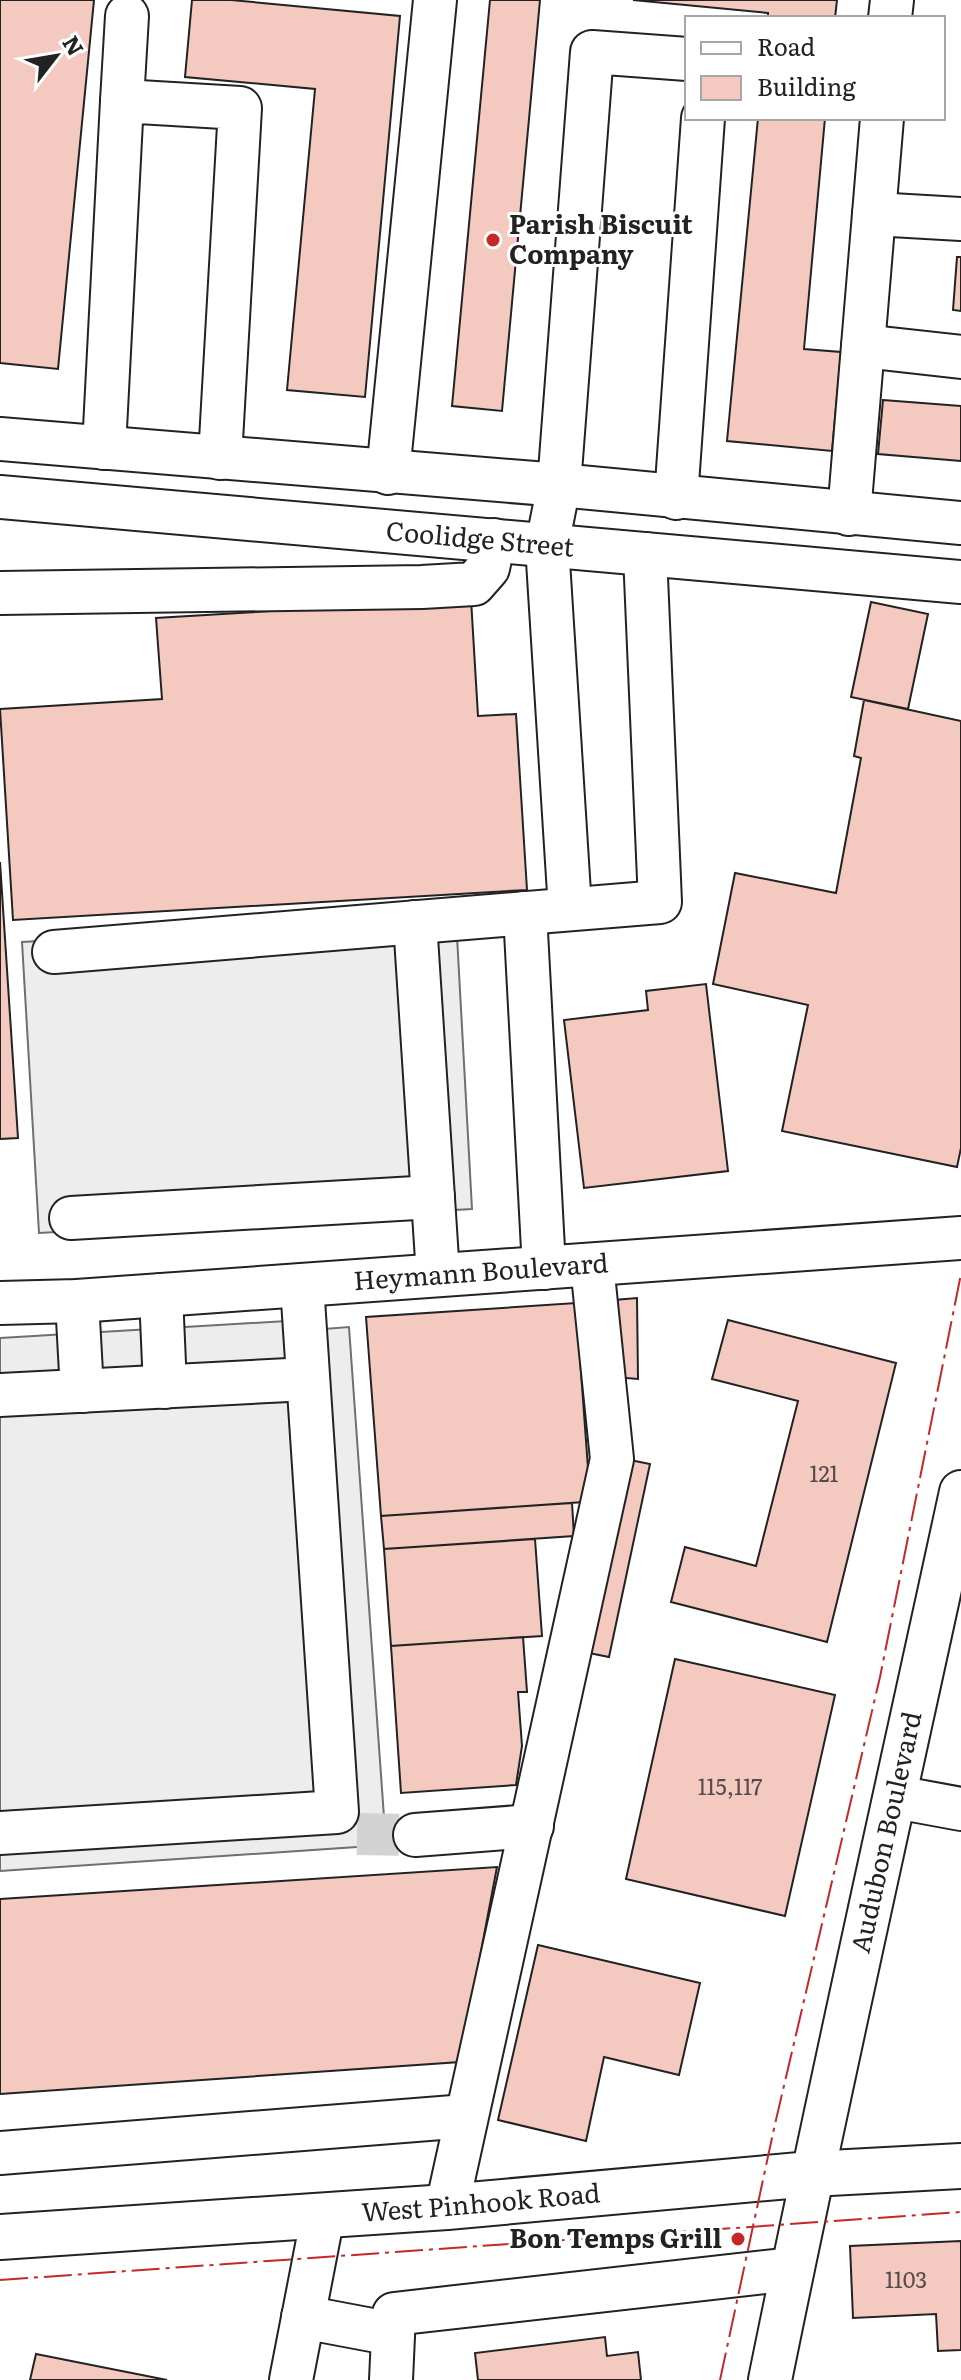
<svg xmlns="http://www.w3.org/2000/svg" width="961" height="2380" viewBox="0 0 961 2380" font-family="Literata,serif">
<style>
.parking{fill:#ededed;stroke:#6f6f6f;stroke-width:2}
.building{fill:#f3c9c0;stroke:#222;stroke-width:2}
.lines{fill:none;stroke-linecap:round;stroke-linejoin:round}
.minor-tunnel{stroke:#d3d3d3;stroke-width:42;stroke-dasharray:42 21;stroke-linecap:butt}
.minor-casing{stroke:#222;stroke-width:46}
.major-casing{stroke:#222;stroke-width:48}
.minor{stroke:#fff;stroke-width:42}
.major{stroke:#fff;stroke-width:44}
.power{stroke:#c62828;stroke-width:2;stroke-dasharray:28 6 4 6;stroke-linecap:butt}
.poi-dot{fill:#c62828;stroke:#fff;stroke-width:3}
.labels{text-anchor:middle;stroke-width:6;stroke-linejoin:round;paint-order:stroke}
.number-label{font-size:22px;fill:#564c4a}
.poi-label{font-size:26px;font-weight:bold;fill:#222;stroke:#fff;text-anchor:start}
.street-label{font-size:26px;fill:#222;stroke:#fff}
</style>
<rect width="100%" height="100%" fill="#fff"/>
<path class="parking" d="M456,918L472,1209L39,1233L22,942Z
M320,1319L324,1329L349,1327L386,1845L0,1871V1338Z"/>
<path class="building" d="M0,0H94L58,369L0,363Z
M192,0H231L400,16L365,397L287,390L315,89L185,77Z
M490,0H540L502,411L452,406Z
M633,0H837L835,18H768V13Z
M758,118H825L804,349L841,352L832,451L727,441Z
M957,257H961V311L953,310Z
M883,400L961,406V461L878,454Z
M471,599L478,716L516,714L527,890L13,920L0,709L162,699L156,618Z
M871,602L928,614L908,709L851,697Z
M864,700L961,721V1148L957,1167L782,1131L808,1005L713,984L735,873L836,893L861,758L854,756Z
M0,862L18,1138L0,1139Z
M706,984L728,1171L584,1188L564,1020L648,1010L646,991Z
M637,1298L638,1379L614,1377V1300Z
M576,1303L589,1482L584,1502L381,1516L366,1317Z
M728,1320L896,1363L827,1642L671,1602L685,1547L756,1566L798,1401L712,1379Z
M625,1459L650,1464L609,1657L584,1652Z
M572,1503L574,1536L384,1549L381,1516Z
M535,1539L542,1636L391,1646L384,1549Z
M523,1637L527,1692H518L522,1746L516,1785L401,1793L391,1646Z
M675,1659L835,1695L785,1916L626,1879Z
M497,1867L460,2062L0,2094V1899Z
M538,1945L700,1983L679,2075L604,2057L586,2141L498,2120Z
M961,2241V2350L938,2351L936,2314L853,2318L850,2246Z
M605,2337L607,2356L638,2352L641,2380H478L475,2353Z
M36,2354L167,2380H30Z"/>
<g class="lines">
<path class="minor-tunnel" d="M357,1834L415,1835"/>
<g class="minor-casing">
<g id="minor">
<path d="M890,18L892,0"/>
<path d="M122,101L127,16"/>
<path d="M874,214L961,219"/>
<path d="M863,346L961,357"/>
<path d="M0,439L559,485L961,523"/>
<path d="M104,448L122,101L240,108L220,458"/>
<path d="M388,473L435,0"/>
<path id="s1" d="M0,497L961,582"/>
<path d="M676,498L703,118"/>
<path d="M849,514L882,118"/>
<path d="M0,593L422,587L474,584L488,568L494,540"/>
<path d="M570,909L547,545L559,485L592,52L687,59"/>
<path d="M525,913L544,1268"/>
<path d="M415,922L438,1275"/>
<path d="M54,952L660,902L645,554"/>
<path d="M71,1218L433,1197"/>
<path d="M161,1295L165,1387"/>
<path d="M77,1301L82,1391"/>
<path id="s2" d="M0,1303L77,1301L961,1238"/>
<path d="M0,1395L308,1379"/>
<path d="M896,1797L961,1809"/>
<path d="M0,1833L337,1812L302,1285"/>
<path d="M415,1835L532,1826"/>
<path d="M0,2153L466,2116"/>
<path d="M447,2207L612,1459L592,1265"/>
<path d="M303,2317L393,2334"/>
<path d="M291,2380L323,2215"/>
<path d="M391,2380L394,2314L792,2269"/>
<path id="s3" d="M770,2380C830,2083 897,1788 961,1492"/>
</g>
</g>
<g class="major-casing">
<g id="major">
<path id="s4" d="M0,2237L447,2207L811,2174L961,2166"/>
</g>
</g>
<use href="#minor" class="minor"/>
<use href="#major" class="major"/>
<path class="power" d="M0,2280L961,2212
M720,2380L775,2124L880,1677L961,1274"/>
</g>
<g class="poi-dot">
<circle cx="493" cy="240" r="8"/>
<circle cx="738" cy="2239" r="8"/>
</g>
<g class="labels">
<g class="number-label">
<text x="824" y="1482">121</text>
<text x="730" y="1795">115,117</text>
<text x="906" y="2288">1103</text>
</g>
<g class="poi-label">
<text x="509" y="234">Parish Biscuit<tspan x="509" dy="30">Company</tspan></text>
<text x="722" y="2248" text-anchor="end">Bon Temps Grill</text>
</g>
<g class="street-label">
<text dy="9" stroke="none"><textPath href="#s1" startOffset="482">Coolidge Street</textPath></text>
<text dy="9" stroke="none"><textPath href="#s2" startOffset="482">Heymann Boulevard</textPath></text>
<text dy="9" stroke="none"><textPath href="#s3" startOffset="560">Audubon Boulevard</textPath></text>
<text dy="9" stroke="none"><textPath href="#s4" startOffset="482">West Pinhook Road</textPath></text>
</g>
</g>
<rect x="685" y="16" width="260" height="104" fill="#ffffff" stroke="#a7a7a7" stroke-width="2"/>
<rect x="701" y="42" width="40" height="12" fill="#ffffff" stroke="#a7a7a7" stroke-width="2"/>
<text x="757" y="56" font-size="24" fill="#222222">Road</text>
<rect x="701" y="76" width="40" height="24" fill="#f3c9c0" stroke="#a7a7a7" stroke-width="2"/>
<text x="757" y="96" font-size="24" fill="#222222">Building</text>
<g transform="translate(56 56) rotate(59)" stroke="#ffffff" stroke-width="6" paint-order="stroke">
<path d="M0-6L14 30L0 20L-14 30Z" fill="#222222"/>
<text y="-12" font-size="22" font-weight="bold" text-anchor="middle" fill="#222222">N</text>
</g>
</svg>
